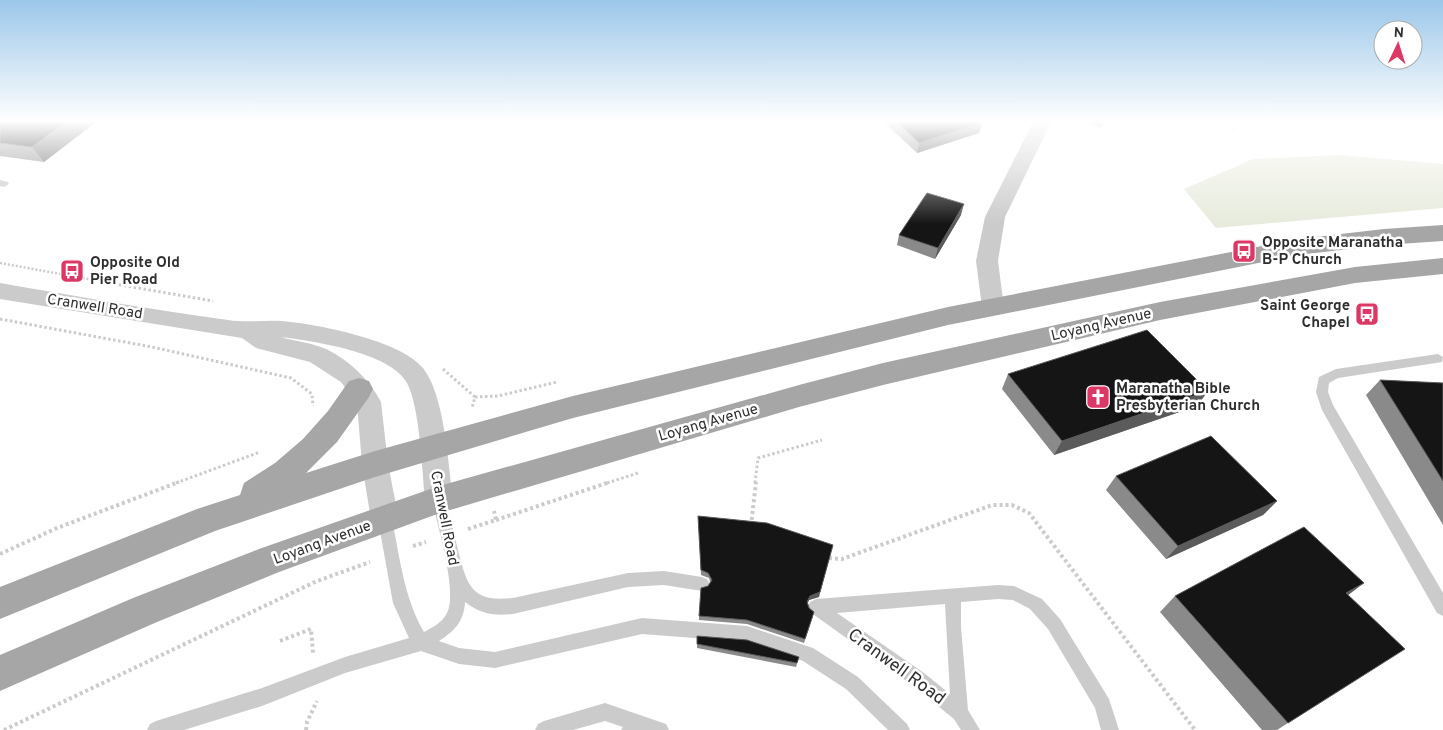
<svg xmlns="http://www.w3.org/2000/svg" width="1443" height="730" viewBox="0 0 1443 730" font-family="Overpass,sans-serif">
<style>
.green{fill:#e7ebdc}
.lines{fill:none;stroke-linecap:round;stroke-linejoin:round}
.path-far2{stroke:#cbcbcb;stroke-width:2.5;stroke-dasharray:2 2;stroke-linecap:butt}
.path-far1{stroke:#cbcbcb;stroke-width:3;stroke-dasharray:2.5 2.5;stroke-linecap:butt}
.path{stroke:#cbcbcb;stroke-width:4;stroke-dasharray:3 3;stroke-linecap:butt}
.service{fill:#cbcbcb;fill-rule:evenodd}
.minor{fill:#cbcbcb;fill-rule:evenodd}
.primary{fill:#a6a6a6;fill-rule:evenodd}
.wall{fill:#8a8a8a}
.shaded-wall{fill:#5b5b5b}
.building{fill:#151515;stroke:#5b5b5b}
.labels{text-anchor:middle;stroke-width:5;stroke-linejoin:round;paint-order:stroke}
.poi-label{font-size:15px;font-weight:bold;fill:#2e2e2e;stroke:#fff;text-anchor:start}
.street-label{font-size:15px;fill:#2e2e2e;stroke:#fff}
.near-street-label{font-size:18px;fill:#2e2e2e;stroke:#fff}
</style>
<rect width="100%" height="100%" fill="#fff"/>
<path class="green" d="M1341,155L1443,164V208L1216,228L1184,189L1253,159Z"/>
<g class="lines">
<path class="path-far2" d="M1230,122L1235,132
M0,263L116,284"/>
<path class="path-far1" d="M109,283L213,301
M0,319L152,347L291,378L312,394L313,406
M443,369L475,397L472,408
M475,397L498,396L557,382
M176,483L260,452
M607,483L638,473
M755,483L758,458L822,440"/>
<path class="path" d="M496,520L610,482
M751,526L756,482
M468,529L496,520L494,511
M413,546L426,542
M0,554L57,528L179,482
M829,558L842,559L992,505H1012L1029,513L1195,730
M280,641L311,629L313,653
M4,730L317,581L370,562
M306,730L307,722L317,701"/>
<path class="service" d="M0,180L8,182L9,184L4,187L0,186Z
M1438,354L1443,357L1442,362L1338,378L1329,383L1328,392L1333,405L1443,593V616L1437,613L1322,410L1316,392L1319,377L1336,369Z
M439,494L444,496L446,500C450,517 454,533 458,550C467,585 471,603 513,598L628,573L664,571L702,577L707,579L710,584L707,589L702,591L664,585L628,587L513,614C493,616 481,614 465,602C464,621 455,631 439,641L459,648L495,652L642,618L747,626L813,648L858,677L907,724L910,730H888L846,689L803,661L747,642L642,634L495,668L459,664L421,651L345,673L262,706L184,730H147L150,724L156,721L262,688L345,657L409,638L393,603L378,520L380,515L385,514L390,515L392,520C400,558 404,598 424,632C433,627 442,623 447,613C458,592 437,524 432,500L434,496Z
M998,585L1014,586L1042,599L1060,619L1109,699L1119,730H1101L1095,708L1048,629L1030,609L1013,600L998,599L961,602V627L968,710L980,730H961L954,719L912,685L810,612L808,607L810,602L816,599ZM945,604L950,694L924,673L837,613Z
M605,703L666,724L669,730H621L623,727L605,721L573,730H535L538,724L544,721Z"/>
<path class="minor" d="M1033,122H1051L1005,217L998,261L1004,307L1001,313L993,315L985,313L982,307L976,261L985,217Z
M0,283C76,296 152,310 228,320C246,323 264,320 281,321C317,324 400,340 423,368C445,396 448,464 453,500L449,508L439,512L429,508L425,500C422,470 420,408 407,383C390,352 313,341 280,337C295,341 312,343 326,349C349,360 369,379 381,402L388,464L399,520L395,529L385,532L375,529L371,520L362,464L357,404L341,382L310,362L256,348L242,338L0,299Z"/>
<path class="primary" d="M1443,225V241L1384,245L1298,255L948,325L573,418L375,477L215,531L0,619V587L197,509L240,495L244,483L275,463L303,439L328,411L349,381L359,378L369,381L373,389L369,397L337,442L306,473L375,451L573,396L948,307L1298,239L1384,229Z
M1443,258V274L1355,283L1160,320L883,385L799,407L440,513L279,572L157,622L0,691V655L133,598L259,549L439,486L799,385L883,363L1160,302L1355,267Z"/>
</g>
<path class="wall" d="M0,122H96L44,162L0,156Z
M884,122H981L982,123L979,133L917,153Z
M1083,122H1105L1101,128Z
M961,215L935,259L897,245L899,235Z
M1008,374L1208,391L1197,406L1054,455L1002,389Z
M1380,380L1443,383V525L1366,395Z
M1116,476L1277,501L1263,515L1166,559L1106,490Z
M698,516L819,597L809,600L808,603L813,616L804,643L747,624L699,620V616L710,582L709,578L701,575Z
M1348,595L1288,723L1277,730H1262L1160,612L1175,596Z
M697,644L799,657L796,667L697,648Z"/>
<path class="shaded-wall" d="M66,122H96L44,162L32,147Z
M982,123L979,133L917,153L919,143Z
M964,204L961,215L935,259L938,248Z
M1208,391L1197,406L1054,455L1062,441Z
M1277,501L1263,515L1166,559L1178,546Z
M833,545L819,597L809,600L806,606L807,602Z
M1364,583L1343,599L1346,593Z"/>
<path class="building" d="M0,122H66L32,147L0,143Z
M897,122H981L982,123L919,143Z
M927,193L964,204L938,248L899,235Z
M1147,330L1208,391L1062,441L1008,374Z
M1380,380L1443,383V481Z
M1211,436L1277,501L1178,546L1116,476Z
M698,516L767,523L833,545L820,592L810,596L807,602L809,608L814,612L805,639L747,620L699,616L701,588L708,586L712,580L708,573L701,570Z
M1304,527L1364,583L1346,593L1405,649L1288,723L1175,596Z
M697,636L747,640L799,657L797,663L697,644Z"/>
<linearGradient id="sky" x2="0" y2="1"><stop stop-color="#9bc7e9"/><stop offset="0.54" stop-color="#fff"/><stop offset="1" stop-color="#fff" stop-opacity="0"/></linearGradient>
<rect width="1443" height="224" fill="url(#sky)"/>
<defs>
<g id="bus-square" transform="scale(1.25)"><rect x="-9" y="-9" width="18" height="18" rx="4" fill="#dc3865" stroke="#fff"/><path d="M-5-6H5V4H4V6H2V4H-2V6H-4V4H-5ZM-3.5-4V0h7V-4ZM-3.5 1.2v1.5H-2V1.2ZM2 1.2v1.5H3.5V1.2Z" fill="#fff"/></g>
<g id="church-square" transform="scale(1.25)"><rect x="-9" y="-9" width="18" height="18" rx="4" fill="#dc3865" stroke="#fff"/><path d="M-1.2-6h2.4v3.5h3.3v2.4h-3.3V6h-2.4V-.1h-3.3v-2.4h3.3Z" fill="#fff"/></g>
</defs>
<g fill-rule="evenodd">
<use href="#bus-square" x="1244" y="251"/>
<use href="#bus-square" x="72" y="271"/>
<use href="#bus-square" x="1367" y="314"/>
<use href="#church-square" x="1098" y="397"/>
</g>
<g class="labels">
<g class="poi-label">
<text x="1262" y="247">Opposite Maranatha<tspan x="1262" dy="17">B-P Church</tspan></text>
<text x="90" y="267">Opposite Old<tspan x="90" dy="17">Pier Road</tspan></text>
<text x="1350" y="310" text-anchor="end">Saint George<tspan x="1350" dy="17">Chapel</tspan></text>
<text x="1116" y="393">Maranatha Bible<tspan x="1116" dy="17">Presbyterian Church</tspan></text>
</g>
<g class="street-label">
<text transform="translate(95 306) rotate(9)" y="5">Cranwell Road</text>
<text transform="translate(1101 324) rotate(-13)" y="5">Loyang Avenue</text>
<text transform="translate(708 422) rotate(-16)" y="5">Loyang Avenue</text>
<text transform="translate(445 518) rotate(79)" y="5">Cranwell Road</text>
<text transform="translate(322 542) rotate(-20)" y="5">Loyang Avenue</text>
</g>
<g class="near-street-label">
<text transform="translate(897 666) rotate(36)" y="6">Cranwell Road</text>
</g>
</g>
<g transform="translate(1398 45) rotate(4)"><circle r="24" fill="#ffffff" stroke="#ababab"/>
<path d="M0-4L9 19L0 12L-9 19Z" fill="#dc3865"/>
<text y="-8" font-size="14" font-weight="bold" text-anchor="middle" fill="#2e2e2e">N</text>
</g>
</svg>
